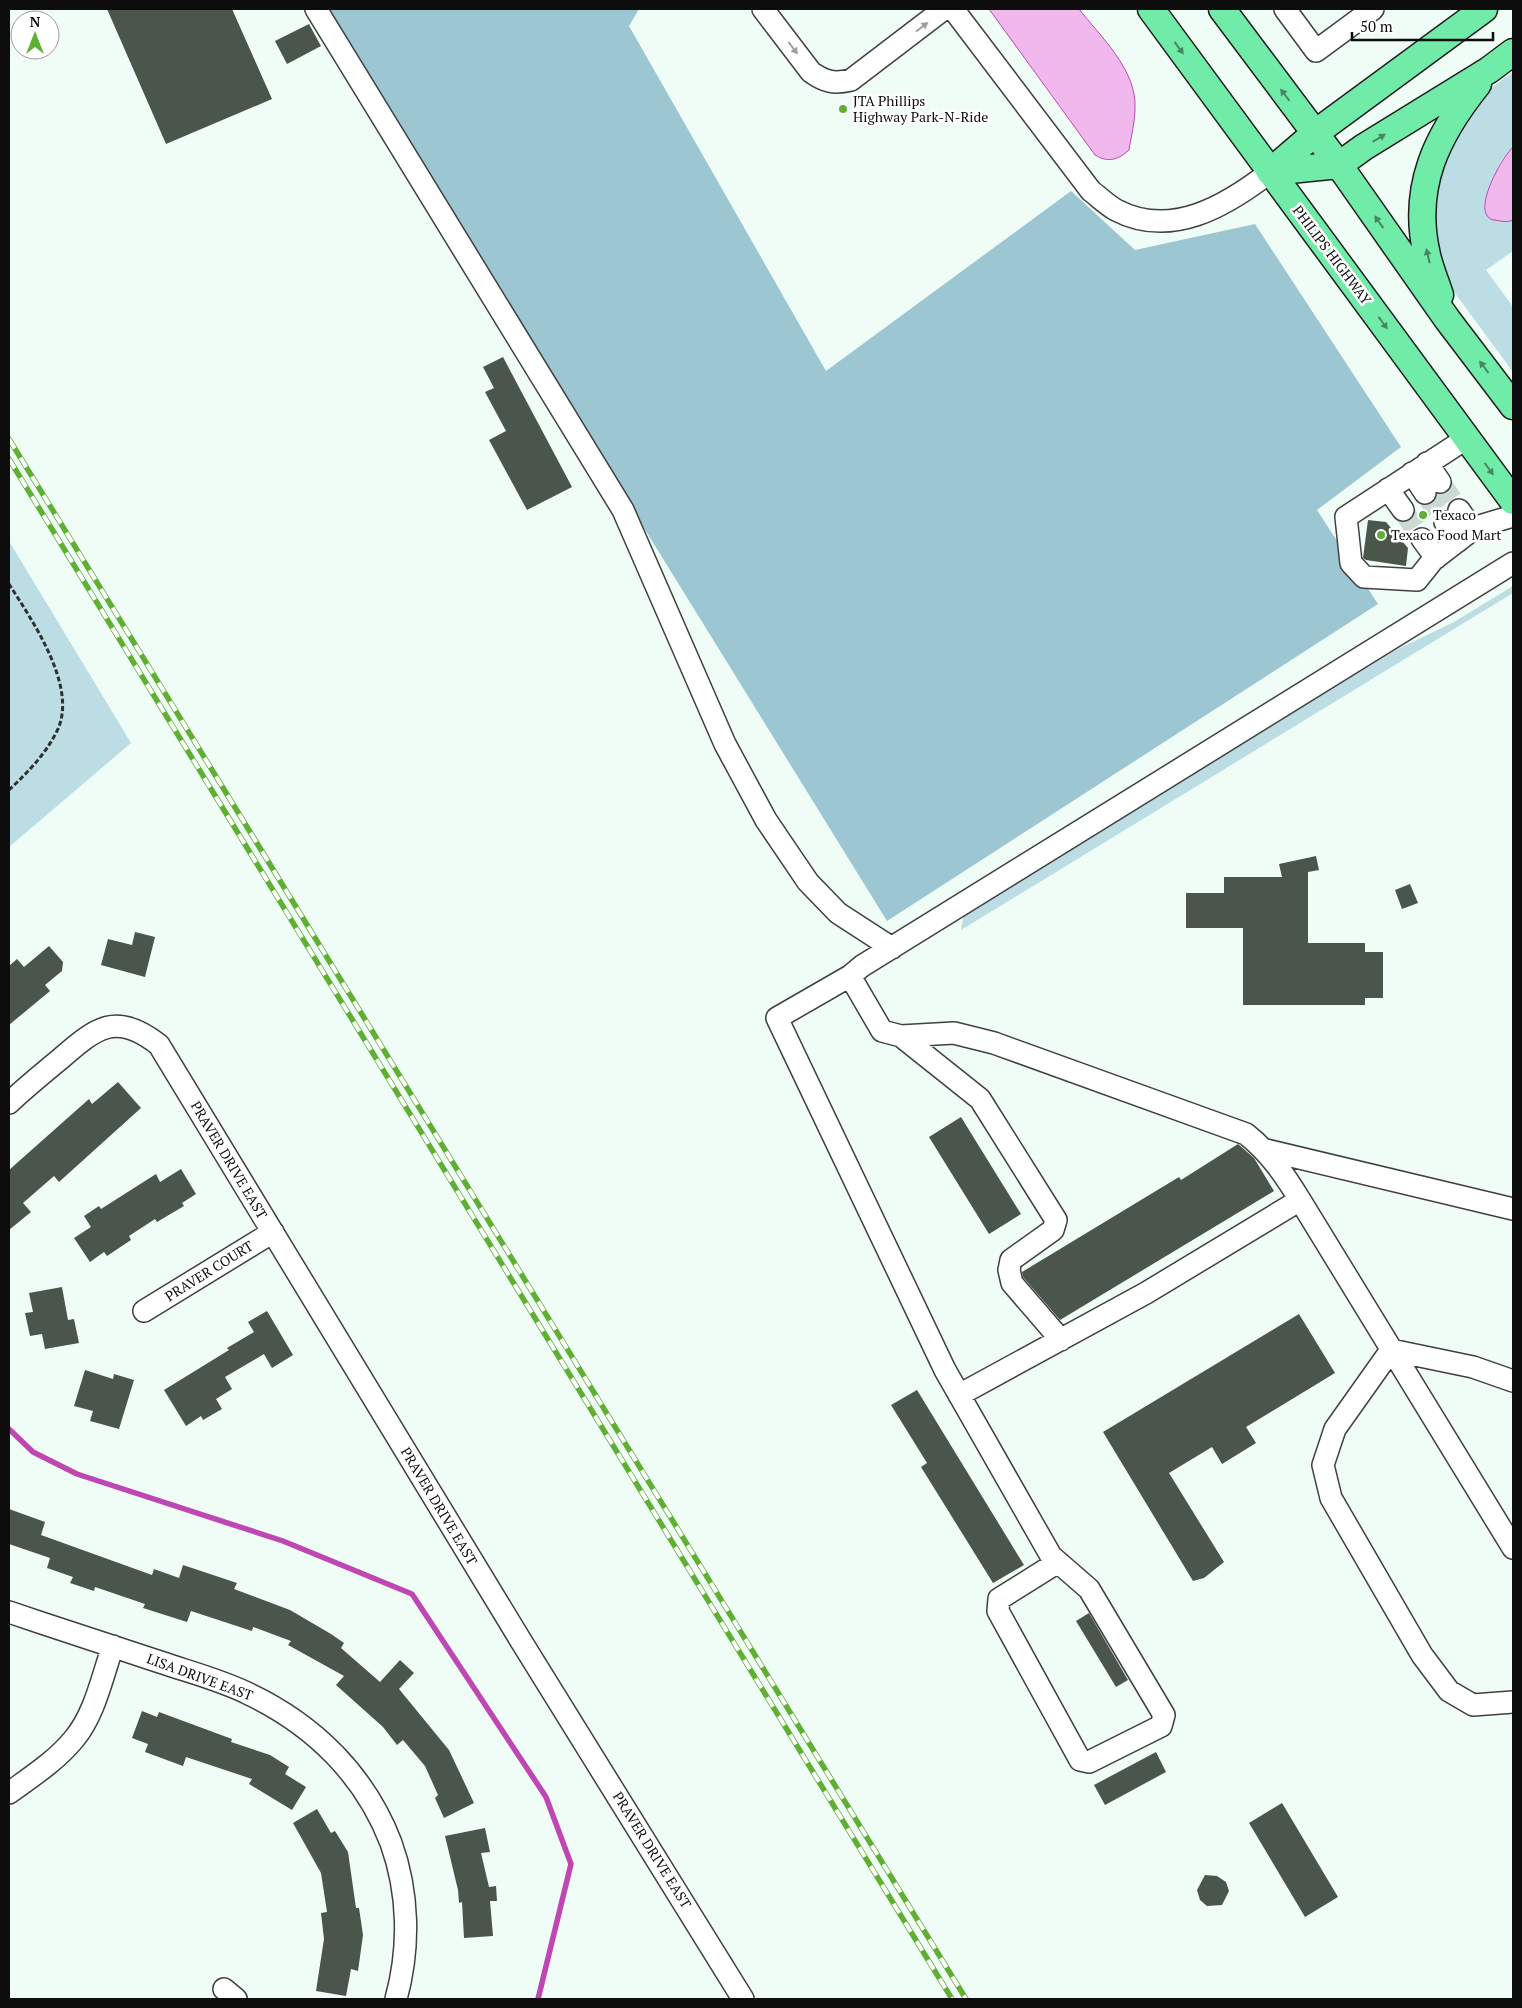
<svg xmlns="http://www.w3.org/2000/svg" width="1522" height="2008" viewBox="0 0 1522 2008" font-family="'PT Serif',serif">
<style>
.green{fill:#bcdde4}
.forest{fill:#9dc6d3}
.water{fill:#f0b8ec;stroke:#bf47b4}
.lines{fill:none;stroke-linecap:round;stroke-linejoin:round}
.stream{stroke:#bf47b4;stroke-width:5.5}
.building{fill:#4a554b}
.minor-tunnel{stroke:#cdd9d3;stroke-width:21;stroke-dasharray:21 11;stroke-linecap:butt}
.minor-casing{stroke:#404040;stroke-width:24}
.major-casing{stroke:#1e1e1e;stroke-width:29}
.path{stroke:#2f2f2f;stroke-width:3;stroke-dasharray:5 2.5;stroke-linecap:butt}
.minor{stroke:#fff;stroke-width:21}
.major{stroke:#71eba8;stroke-width:26}
.rail-casing{stroke:#5faf33;stroke-width:5.5}
.rail{stroke:#fff;stroke-width:4;stroke-dasharray:11;stroke-linecap:butt}
.oneway{fill:#9e9e9e}
.oneway2{fill:#448762}
.poi-dot{fill:#5faf33;stroke:#fff;stroke-width:2}
.labels{text-anchor:middle;stroke-width:5;stroke-linejoin:round;paint-order:stroke}
.poi-label{font-size:14px;fill:#0d0d0d;stroke:#fff;text-anchor:start}
.street-label{font-size:14px;fill:#0d0d0d;stroke:#fff}
</style>
<rect width="100%" height="100%" fill="#effdf6"/>
<path class="green" d="M1513,72V147L1501,161L1484,205L1509,222L1513,220V251L1486,270L1513,307V372L1452,289L1432,238L1442,150L1490,89Z
M9,541L131,743L9,847Z
M1513,586V593L961,930L964,913L1396,650L1454,622Z"/>
<path class="forest" d="M323,9H639L629,26L826,371L1071,191L1135,250L1255,224L1401,447L1317,510L1378,604L887,921Z"/>
<path class="water" d="M989,9H1079C1100,36 1137,70 1135,108C1135,122 1131,137 1129,150C1118,160 1108,163 1095,155Z
M1513,147V220C1507,223 1501,221 1494,220C1469,215 1502,157 1513,147Z"/>
<g class="lines">
<path class="stream" d="M9,1429L33,1452L77,1474L283,1541L412,1594L546,1797L571,1864L538,1999"/>
</g>
<path class="building" d="M107,9H232L272,99L166,144Z
M309,24L321,46L287,64L275,41Z
M503,357L572,487L527,510L489,440L506,431L485,392L494,388L483,367Z
M1368,520L1386,522L1408,548L1406,566L1366,560L1363,558Z
M1316,856L1319,870L1308,872V943H1365V952H1383V998H1365V1005H1243V928H1186V893H1224V877H1282L1279,864Z
M1410,884L1418,903L1402,909L1395,890Z
M135,932L155,937L145,977L101,965L108,939L132,945Z
M49,946L63,962L62,971L45,985L50,991L9,1025V966L17,959L24,967Z
M118,1082L141,1108L59,1182L54,1176L23,1203L31,1212L9,1230V1170L89,1099L92,1104Z
M961,1117L1021,1214L989,1234L929,1137Z
M1238,1144L1254,1158L1274,1191L1060,1320L1023,1277L1022,1272L1179,1177L1181,1180Z
M181,1169L196,1194L182,1203L184,1206L157,1222L155,1219L129,1236L131,1240L107,1256L104,1252L90,1262L74,1238L91,1227L84,1216L99,1206L101,1209L156,1174L160,1182Z
M62,1287L68,1320L74,1319L79,1343L45,1349L42,1334L30,1336L25,1313L33,1312L29,1293Z
M267,1311L293,1355L272,1368L264,1354L225,1377L232,1389L216,1399L222,1409L203,1420L201,1416L186,1426L164,1390L229,1350L227,1348L254,1332L248,1322Z
M1299,1314L1335,1373L1246,1427L1256,1443L1222,1464L1212,1447L1169,1473L1224,1562L1204,1578L1193,1581L1103,1432Z
M85,1370L113,1379L114,1374L134,1380L119,1429L90,1421L93,1411L74,1406Z
M917,1390L1024,1565L993,1583L921,1467L927,1463L891,1405Z
M9,1509L45,1522L41,1535L152,1575L154,1569L179,1578L183,1565L237,1583L234,1589L290,1610L331,1634L344,1643L341,1648L380,1682L400,1660L414,1673L399,1689L449,1750L474,1803L444,1818L435,1798L438,1795L425,1766L403,1740L397,1745L383,1727L336,1685L344,1676L288,1645L291,1641L253,1627L252,1631L191,1611L187,1622L143,1608L145,1604L95,1587L94,1591L70,1583L73,1577L47,1568L50,1558L9,1544Z
M1089,1613L1128,1680L1116,1687L1076,1621Z
M142,1711L157,1717L159,1712L232,1739L231,1742L270,1755L289,1767L285,1774L306,1787L292,1810L249,1784L252,1779L186,1757L183,1766L145,1752L148,1744L132,1738Z
M1156,1752L1166,1772L1105,1805L1094,1785Z
M1282,1803L1338,1897L1305,1917L1249,1823Z
M317,1809L331,1833L335,1831L348,1852L356,1908H359L363,1935L358,1971L351,1969L346,1996L316,1991L324,1939L321,1913L327,1912L321,1873L293,1823Z
M485,1828L490,1852L481,1853L489,1887L496,1886L497,1901H490L493,1936L464,1938L462,1902L459,1903L458,1890L445,1836Z
M1205,1875L1217,1876L1226,1882L1229,1891L1222,1905L1207,1906L1200,1900L1197,1890Z"/>
<g class="lines">
<path class="minor-tunnel" d="M1440,482L1459,510
M1425,493L1445,522
M1403,510L1422,539"/>
<g class="minor-casing">
<path id="minor" d="M316,9L623,510L725,744L766,820L808,882L838,913L892,948
M763,9L811,72C825,82 834,84 851,80L944,9
M953,9L1091,191C1099,197 1107,205 1116,210C1171,239 1226,206 1270,172
M1285,9L1316,51L1373,9
M1467,438L1346,517L1351,563L1364,577L1417,580L1433,560L1476,527L1513,516
M1427,463L1440,482
M1412,473L1425,493
M1388,489L1403,510
M1459,510L1473,530
M1445,522L1458,541
M1422,539L1436,558
M850,976L882,1031L901,1036L954,1033L994,1043L1246,1134C1270,1153 1284,1174 1300,1200L1146,1293L959,1395
M901,1036L980,1099L1056,1220L1053,1230L1011,1260L1009,1270L1012,1283L1061,1340
M9,1103C25,1088 42,1074 59,1060C95,1029 115,1010 159,1045L521,1641L743,1999
M1266,1150L1513,1209
M1300,1200L1513,1548
M144,1311L273,1232
M1391,1350L1335,1429L1323,1465L1331,1498L1422,1655L1449,1691L1473,1705L1513,1702
M1391,1350L1473,1367L1513,1381
M1058,1562L999,1599L998,1611L1080,1760L1089,1762L1161,1726L1164,1715L1089,1589L1051,1556L945,1370L777,1018L850,976L862,966L1513,563
M9,1612C59,1629 109,1645 160,1662C189,1672 221,1680 249,1694C314,1725 365,1775 391,1843C409,1893 410,1948 396,1999
M9,1793C31,1777 56,1761 74,1739C95,1714 102,1677 113,1646
M224,1989L236,1999"/>
</g>
<g class="major-casing">
<path id="major" d="M1151,9L1513,501
M1222,9L1339,165L1447,319L1513,406
M1270,172L1339,165L1364,147L1489,70L1513,52
M1270,172L1314,134L1484,9
M1440,295C1436,282 1430,269 1427,255C1411,187 1437,135 1478,84"/>
</g>
<path class="path" d="M9,584C31,619 79,687 57,731C45,755 28,772 9,790"/>
<use href="#minor" class="minor"/>
<use href="#major" class="major"/>
<g class="rail-casing">
<path id="rail" d="M9,439L966,1999
M9,459L952,1999"/>
</g>
<use href="#rail" class="rail"/>
</g>
<defs><path id="oneway-solid" d="M-6-.8H1V-3.2L6.5 0L1 3.2V.8H-6Z" transform="scale(1.25)"/></defs>
<g class="oneway">
<use href="#oneway-solid" transform="translate(922 27) rotate(-37)"/>
<use href="#oneway-solid" transform="translate(793 48) rotate(53)"/>
</g>
<g class="oneway2">
<use href="#oneway-solid" transform="translate(1179 48) rotate(54)"/>
<use href="#oneway-solid" transform="translate(1285 95) rotate(-127)"/>
<use href="#oneway-solid" transform="translate(1379 138) rotate(-31)"/>
<use href="#oneway-solid" transform="translate(1379 222) rotate(-125)"/>
<use href="#oneway-solid" transform="translate(1428 256) rotate(-103)"/>
<use href="#oneway-solid" transform="translate(1383 323) rotate(54)"/>
<use href="#oneway-solid" transform="translate(1484 367) rotate(-127)"/>
<use href="#oneway-solid" transform="translate(1489 469) rotate(54)"/>
</g>
<g class="poi-dot">
<circle cx="843" cy="109" r="5"/>
<circle cx="1423" cy="515" r="5"/>
<circle cx="1381" cy="535" r="5"/>
</g>
<g class="labels">
<g class="poi-label">
<text x="853" y="106">JTA Phillips<tspan x="853" dy="16">Highway Park-N-Ride</tspan></text>
<text x="1433" y="520">Texaco</text>
<text x="1391" y="540">Texaco Food Mart</text>
</g>
<g class="street-label">
<text transform="translate(1332 255) rotate(53)" y="5">PHILIPS HIGHWAY</text>
<text transform="translate(229 1160) rotate(59)" y="5">PRAVER DRIVE EAST</text>
<text transform="translate(209 1271) rotate(-32)" y="5">PRAVER COURT</text>
<text transform="translate(439 1506) rotate(59)" y="5">PRAVER DRIVE EAST</text>
<text transform="translate(200 1677) rotate(20)" y="5">LISA DRIVE EAST</text>
<text transform="translate(652 1850) rotate(58)" y="5">PRAVER DRIVE EAST</text>
</g>
</g>
<rect width="1522" height="2008" fill="none" stroke="#0d0d0d" stroke-width="20"/>
<g transform="translate(35 35)"><circle r="24" fill="#ffffff" stroke="#9e9e9e"/>
<path d="M0-4L9 19L0 12L-9 19Z" fill="#5faf33"/>
<text y="-8" font-size="14" font-weight="bold" text-anchor="middle" fill="#0d0d0d">N</text>
</g>
<path d="M1352 32v8h141v-8" fill="none" stroke="#0d0d0d" stroke-width="2.5"/>
<text x="1360" y="32" font-size="15" fill="#0d0d0d" stroke="#ffffff" stroke-width="4" paint-order="stroke">50 m</text>
</svg>
